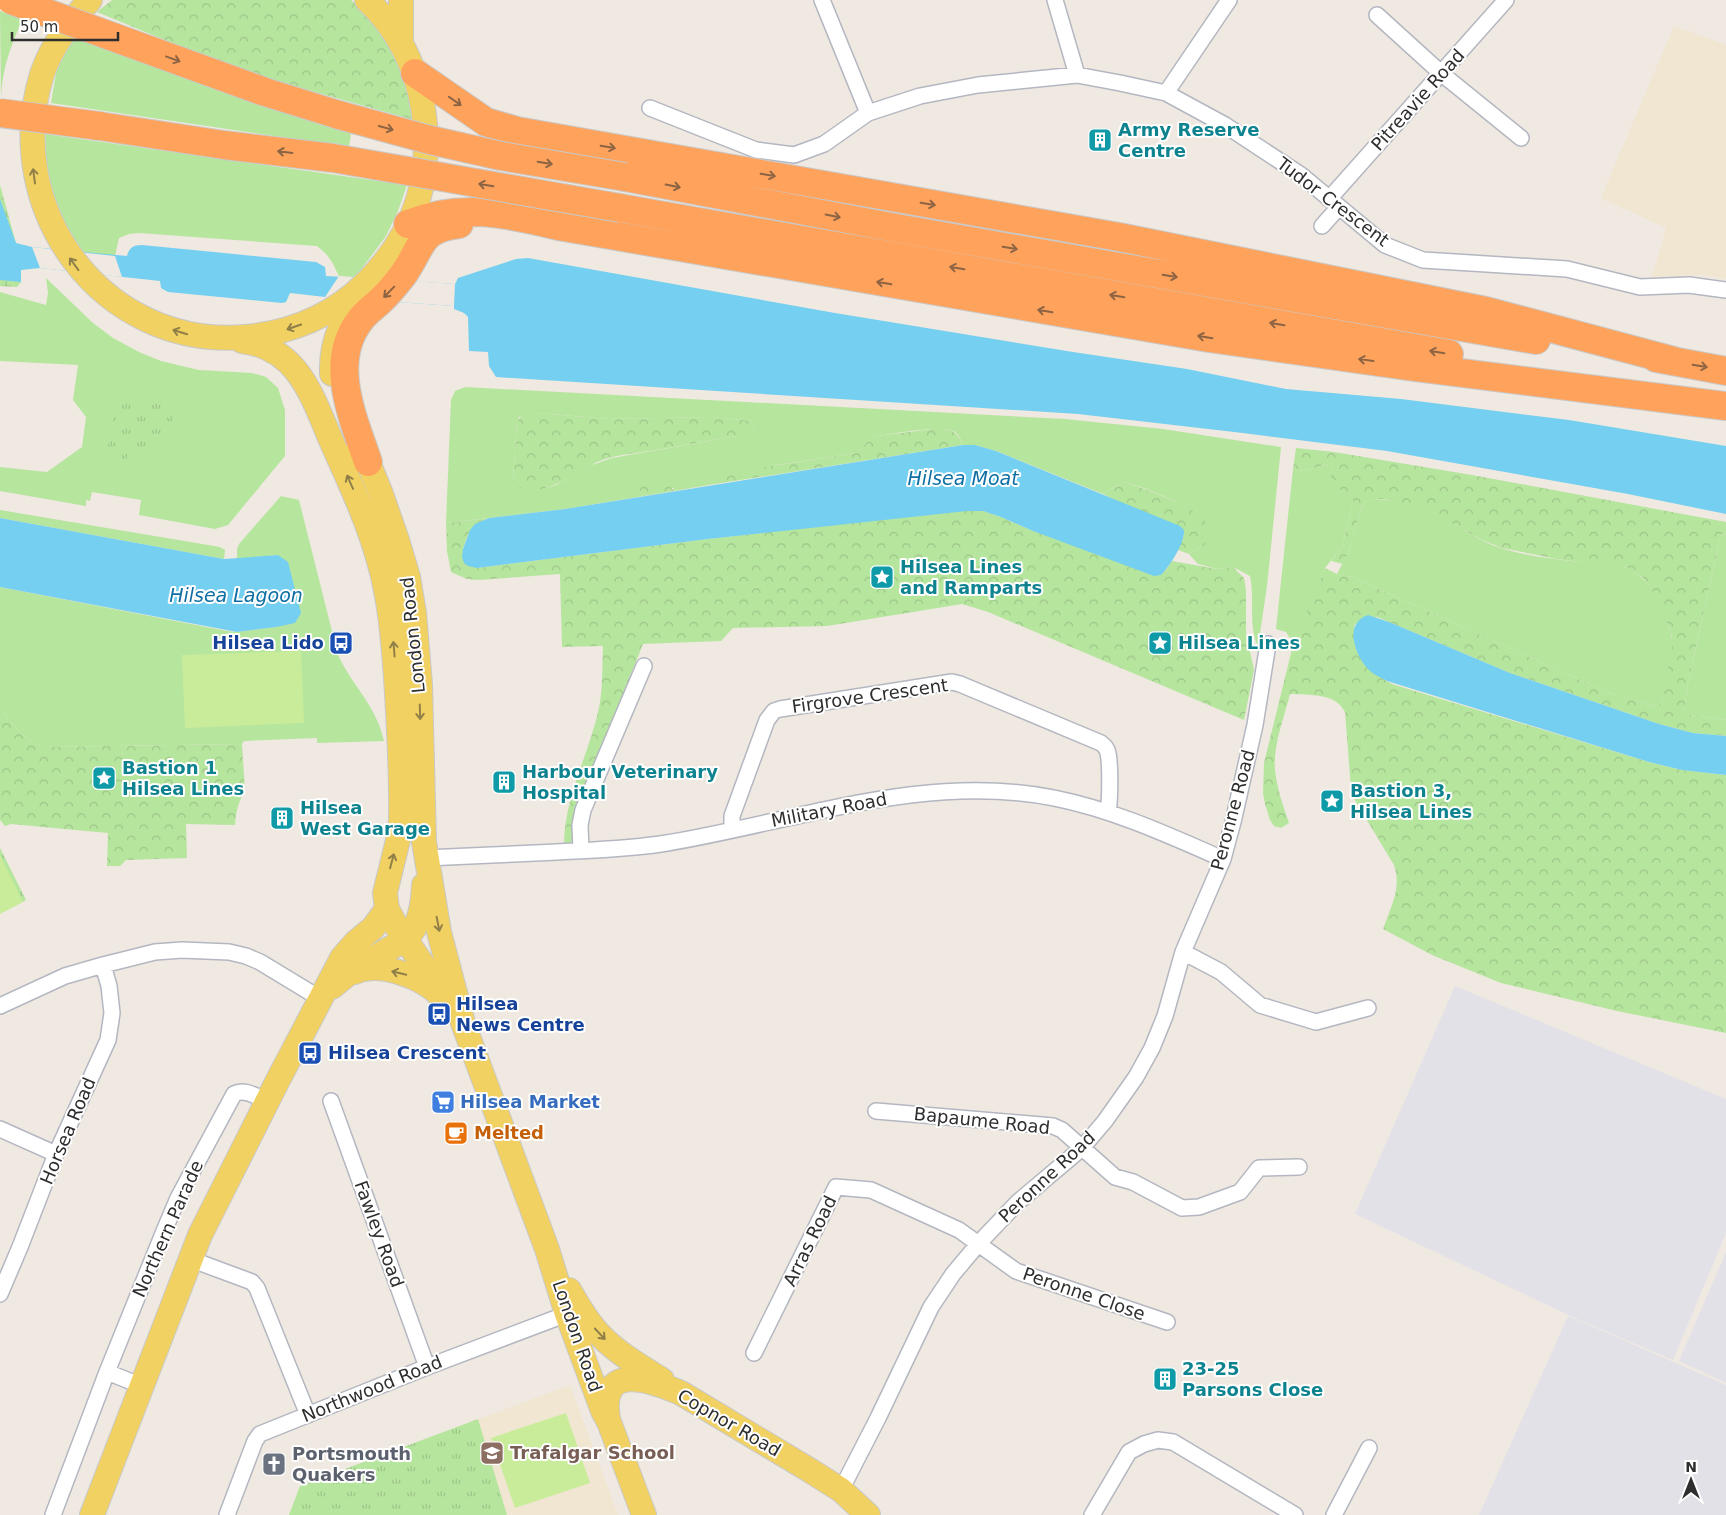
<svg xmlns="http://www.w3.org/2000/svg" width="1726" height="1515" viewBox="0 0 1726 1515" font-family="'DejaVu Sans',sans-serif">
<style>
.industrial{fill:#e3e1e8}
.education{fill:#f0e6d1}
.grass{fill:#b6e59e;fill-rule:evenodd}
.forest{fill:url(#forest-crowns)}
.wetland{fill:url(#wetland-marsh)}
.park{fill:url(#park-tufts)}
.pitch{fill:#c9ec9a}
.water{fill:#75cff0}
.pier{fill:#efe9e1}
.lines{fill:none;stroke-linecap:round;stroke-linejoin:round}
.street-casing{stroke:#b4b7c1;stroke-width:18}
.primary-casing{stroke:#c9c9c9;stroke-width:26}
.highway-casing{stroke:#c9c9c9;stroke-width:30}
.street{stroke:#fff;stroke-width:15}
.primary{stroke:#f2d163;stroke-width:24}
.highway{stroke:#ffa35c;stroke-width:28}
.highway-bridge-casing{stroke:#c9c9c9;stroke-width:30;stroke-linecap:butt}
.highway-bridge{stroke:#ffa35c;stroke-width:28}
.oneway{stroke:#8c6343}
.oneway2{stroke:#908048}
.labels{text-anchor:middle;stroke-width:4;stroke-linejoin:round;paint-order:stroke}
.street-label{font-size:18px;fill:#2e2e2e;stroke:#fff}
.culture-label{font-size:18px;font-weight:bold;fill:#0d838f;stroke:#fff;text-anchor:start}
.transit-label{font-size:18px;font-weight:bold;fill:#164399;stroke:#fff;text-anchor:start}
.shop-label{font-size:18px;font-weight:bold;fill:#366cbe;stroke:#fff;text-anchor:start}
.food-label{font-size:18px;font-weight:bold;fill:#c56008;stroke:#fff;text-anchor:start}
.education-label{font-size:18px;font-weight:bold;fill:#785e54;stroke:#fff;text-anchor:start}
.worship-label{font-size:18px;font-weight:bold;fill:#5b616d;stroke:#fff;text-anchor:start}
.water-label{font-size:19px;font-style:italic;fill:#0d6fa3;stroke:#fff}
</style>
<defs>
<pattern id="forest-crowns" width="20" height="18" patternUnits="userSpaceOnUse" patternTransform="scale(1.25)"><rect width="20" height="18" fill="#b6e59e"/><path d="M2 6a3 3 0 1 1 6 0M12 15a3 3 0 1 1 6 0" fill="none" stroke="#9dc588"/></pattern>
<pattern id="wetland-marsh" width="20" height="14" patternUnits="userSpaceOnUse" patternTransform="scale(1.25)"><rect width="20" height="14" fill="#b6e59e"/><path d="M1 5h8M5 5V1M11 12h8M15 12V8" fill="none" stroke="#9dc588"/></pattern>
<pattern id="park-tufts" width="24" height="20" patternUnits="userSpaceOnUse" patternTransform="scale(1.25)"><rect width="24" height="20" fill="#b6e59e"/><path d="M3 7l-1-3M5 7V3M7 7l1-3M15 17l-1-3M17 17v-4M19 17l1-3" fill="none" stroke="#9dc588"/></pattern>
</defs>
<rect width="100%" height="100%" fill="#efe9e1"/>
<path class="industrial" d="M1455,986L1726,1099V1233L1673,1360L1579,1320L1355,1214Z
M1726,1252V1383L1679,1361Z
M1568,1316L1726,1385V1515H1479Z"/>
<path class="education" d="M1674,26L1726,45V279L1704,275L1652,277L1666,228L1601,198Z
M570,1385L618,1515H289L300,1486Z"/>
<path class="grass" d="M0,11L23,18C10,49 3,65 1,98Z
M72,35L351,134L349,147L51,103L56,73Z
M45,134L407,185L398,211L386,236L355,278L339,276C332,262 330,256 317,246L139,233L129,234L119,238L115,256L84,253C67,234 55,206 49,182C45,167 46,150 45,134Z
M46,278L93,323L113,338L139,352L161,361L199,370L252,373L266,377L278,388L285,410V456L228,525L215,529L139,515L141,500L92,492L90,501L86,500V506L0,491V467L47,472L82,447L86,417L73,400L78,365L0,361V292L46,305L48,293Z
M465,387L1065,419L1163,429L1281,447L1267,586L1258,647C1248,625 1255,600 1250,576L1233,567L1217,569L1198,564L1189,554L1203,546L1197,513C1175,500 1148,488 1123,482L1103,494L996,451L975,445H963C961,440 959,435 955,432C942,424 893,434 876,436C863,441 866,448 856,453L777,465L712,481L709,485L674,491L673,488L639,490L644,496L565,509L446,523L451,400L455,391ZM538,413L609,419L713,417L751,421L754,425L753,430L737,436L612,458L589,466L556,485L546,488L525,489L513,479L517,422L519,417Z
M1332,463L1331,479L1340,490L1353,496V502L1342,547L1325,568L1294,645L1286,632L1276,629L1293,469L1304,471Z
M281,496L299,500L338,655C353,687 376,705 384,741L317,743V738L244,741L242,744L44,747C25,743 12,722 0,708V587L227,631L237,632L276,627L278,555L237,559V549L239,544Z
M1373,499C1394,499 1417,505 1436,514C1458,525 1479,542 1504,549C1544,561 1587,561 1628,568C1636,573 1643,578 1649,585C1656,594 1671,628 1672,639C1673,657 1666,682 1662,700L1660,704L1653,706L1607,692L1352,577L1337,574L1348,553L1361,509L1366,501Z
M0,510L220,547L225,550L224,559L0,518Z
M1721,534L1726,535V720L1684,714L1687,688Z"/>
<path class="forest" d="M112,0H351L375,19L402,66L414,120L237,70L97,12Z
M538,413L609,419L713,417L751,421L754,425L753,430L750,433L737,436C708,441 679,446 650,451C632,454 613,455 597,462C574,473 542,501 515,485L513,479L517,422C521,413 529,414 538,413Z
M933,429C950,429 956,429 963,445L709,485L712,481L727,473L856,453C866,448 863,441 876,436Z
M1296,448L1334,452L1472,475L1726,522V535L1721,534L1687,688L1684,714L1726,720V736L1693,733L1659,724L1510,673L1377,617L1355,624C1349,654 1369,674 1395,685L1649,762L1682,770L1726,775V1033L1617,1011L1501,983L1432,955L1383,929C1391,906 1402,888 1394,865L1353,797L1351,788L1345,712C1336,693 1309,695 1290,694C1284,718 1273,745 1275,770C1277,788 1283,806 1289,823L1281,828L1274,826L1270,820L1265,804L1263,793L1264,763L1293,645L1325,568L1337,574L1352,577L1607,692L1653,706L1660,704L1662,700L1672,647V637L1669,627L1651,588L1643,578L1628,568L1557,559L1502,548L1482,540L1435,514L1421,508L1384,499H1373L1366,501L1361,509L1348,553L1343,564L1331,561L1342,547L1353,502V497C1347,492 1332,489 1331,479C1330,474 1332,468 1332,463L1304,471L1293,469Z
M660,481L667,483L674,491L644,496L639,490V487L651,482Z
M1123,482C1139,486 1195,507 1204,519C1208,525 1210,532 1212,538L1203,546L1189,554L1178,550L1184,535L1103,494Z
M954,511H983L1001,517L1033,531L1165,571L1172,561L1217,569L1233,567L1244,578L1246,590V633L1254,670L1244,720L988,612L962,604L827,626L733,628L721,641L643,644L575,813L574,845L564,846C564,796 589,755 599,708C603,688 602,666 603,646L562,647L560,574L478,580L467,579L451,572L447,551L446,523L489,518C471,525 469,531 463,549L477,568L708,539Z
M0,708C12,722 25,743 44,747L242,744L245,791C238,802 236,812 235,825L186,824L187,858L126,860L120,866H107L108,833L11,824L5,826L0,820Z"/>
<path class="wetland" d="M0,185L16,243L0,241Z
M0,267L21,270V282L17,287L0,286Z"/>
<path class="park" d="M150,394C157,394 163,396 167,402C177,418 172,442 152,448C146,449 137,447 132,450C128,451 128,456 126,459L107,463C102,452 110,442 113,432C115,424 109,399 120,395C127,393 132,399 139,399C143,398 146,396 150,394Z
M0,848L26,900L0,913Z
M478,1419L507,1515H289L300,1486Z"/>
<path class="pitch" d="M301,651L304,723L185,728L182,655Z
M0,855L23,902L0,914Z
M566,1413L590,1483L515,1508L491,1438Z"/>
<path class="water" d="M0,199L16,243L32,247L127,256C129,248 133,245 142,245L316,262L325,267L326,276L455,284L458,278L516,259L528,258L835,313L1073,352L1187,369L1286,389L1401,399L1569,420L1726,446V514L1628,494L1387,451L1243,433L1078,414L496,377L489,366L488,352L469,351L468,317L464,313L454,309V306L325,297L290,293L286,302L282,303L168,292L161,288L160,281L40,268L21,270V282L0,280Z
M963,445H975L996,451L1180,526L1184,530C1185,543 1170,566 1161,575L1154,576L1033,531L1001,517L983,511H967L708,539L477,568L468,566L464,563L462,557L463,549L470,530L475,524L489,518L565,509Z
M0,518L224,559L278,555L288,562L301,613L295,623L276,627L237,632L0,587Z
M1368,615L1389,622L1510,673L1659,724L1693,733L1726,736V775L1682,770L1649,762L1387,681C1380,677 1372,674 1367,668C1354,653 1344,623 1368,615Z"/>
<path class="pier" d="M32,247L115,256L122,277L40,268Z
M339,276L455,284L454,306L325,297Z"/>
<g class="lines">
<g class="street-casing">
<path id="street" d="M822,0L868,113
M1055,0L1077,75
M1377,15L1442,74L1521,138
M1166,93L1229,0
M650,108L756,150L794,155L824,144L868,113L920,96L978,85L1077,75L1120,83L1166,93L1225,125L1301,175L1385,245L1423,260L1567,269L1640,287L1689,285L1726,290
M1329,199L1506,0
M1322,226L1339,207
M732,830V816L767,720L774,711L780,709L952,682L960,684L1101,743C1104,746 1105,746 1107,750C1111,759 1110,802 1108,812
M581,851L580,825L583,810L644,666
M426,858C470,856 513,854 557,852C594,850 631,849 667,843C794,822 924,772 1054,798C1114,810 1168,835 1223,859
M1183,952L1221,972L1260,1005L1316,1022L1368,1008
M0,1006L65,976L103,965L155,952L182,950L229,952L246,956L260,962L321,999
M331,1101L427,1367
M876,1111L1053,1126L1062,1130L1115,1177L1133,1182L1182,1208L1199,1207L1240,1192L1259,1168L1299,1167
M0,1129L56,1154
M190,1259L244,1279L252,1282L257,1288L308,1415
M0,1294L20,1247L56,1154L108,1040L112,1013L109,986L103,965
M754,1353L836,1187L871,1190L959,1230L1016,1271L1167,1322
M107,1372L142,1386
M841,1490L878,1418L931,1307L953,1274L979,1243L1018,1202L1082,1148L1105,1121L1136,1077L1152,1048L1165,1016L1183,952L1223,859L1233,822L1255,725L1268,644
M53,1515L107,1372L164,1231L178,1198L234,1094C245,1088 257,1097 267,1101
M227,1515L255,1441L260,1434L427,1367L567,1314
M1092,1515L1129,1452L1144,1444L1158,1440L1173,1442L1295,1515
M1334,1515L1369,1448"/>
</g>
<g class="primary-casing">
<path id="primary" d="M90,0C70,22 52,45 42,74C0,210 103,349 245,337C291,333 334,315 367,282C396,253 419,214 424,172C432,109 414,44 367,0
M401,44V0
M242,341C297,348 311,393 330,438C348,479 367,518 379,561C390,599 393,638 396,677C399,725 402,773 401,820L399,836L385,893L387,909L395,924L453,1009
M332,374C330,328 353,307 378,271
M359,447L368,462L381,494L397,540L408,577L414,613L420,684L424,842L439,932L463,1023L547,1249L567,1314L603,1411L609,1422L644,1515
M355,972C379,961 419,976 438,993
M332,987L353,970L406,939C420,925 423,905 424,885
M569,1290C578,1305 587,1322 600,1335C617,1353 640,1366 662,1380
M608,1419C599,1362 648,1379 681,1393L811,1471L841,1490L868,1515
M92,1515L200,1235L278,1080L342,958L356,942L373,928L387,909"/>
</g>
<g class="highway-casing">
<path id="highway" d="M127,42L265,92L339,115
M415,73L486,122L517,131L1119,237L1486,311L1674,361
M99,126L224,145L333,158
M625,177L896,228L1536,340
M620,208L1449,354
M408,224C459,203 506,213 558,226L1209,338L1414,367L1726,406
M1656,358L1726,371
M368,462C353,418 327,361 361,319C366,312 374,307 380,301C389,293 396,284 403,275C423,247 418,229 459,224"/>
</g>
<use href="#street" class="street"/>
<use href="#primary" class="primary"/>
<use href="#highway" class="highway"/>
<g class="highway-bridge-casing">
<path id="highway-bridge" d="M11,0L127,42
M0,113L99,126
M339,115L430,140L501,156L625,177
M333,158L620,208"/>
</g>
<use href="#highway-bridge" class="highway-bridge"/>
</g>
<defs><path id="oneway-shaft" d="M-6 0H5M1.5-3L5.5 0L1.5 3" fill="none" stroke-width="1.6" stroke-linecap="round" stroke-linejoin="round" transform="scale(1.25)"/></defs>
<g class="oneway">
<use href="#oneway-shaft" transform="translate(173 59) rotate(20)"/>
<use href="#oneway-shaft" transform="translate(455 101) rotate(35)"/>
<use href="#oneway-shaft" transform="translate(386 128) rotate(15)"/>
<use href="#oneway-shaft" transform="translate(608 147) rotate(10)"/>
<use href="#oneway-shaft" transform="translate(285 152) rotate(-173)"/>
<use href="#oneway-shaft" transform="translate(545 163) rotate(10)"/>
<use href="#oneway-shaft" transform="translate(768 175) rotate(10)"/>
<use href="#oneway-shaft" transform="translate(486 185) rotate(-170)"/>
<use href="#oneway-shaft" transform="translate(673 186) rotate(11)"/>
<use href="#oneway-shaft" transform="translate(928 204) rotate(10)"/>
<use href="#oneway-shaft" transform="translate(833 216) rotate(11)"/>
<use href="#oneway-shaft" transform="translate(1010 248) rotate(10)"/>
<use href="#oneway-shaft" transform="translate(957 268) rotate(-170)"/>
<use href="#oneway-shaft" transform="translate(1170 276) rotate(10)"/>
<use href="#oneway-shaft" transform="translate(884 283) rotate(-170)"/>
<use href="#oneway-shaft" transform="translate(389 292) rotate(134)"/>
<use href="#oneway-shaft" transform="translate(1117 296) rotate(-170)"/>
<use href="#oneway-shaft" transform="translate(1045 311) rotate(-170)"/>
<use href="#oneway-shaft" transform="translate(1277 324) rotate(-170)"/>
<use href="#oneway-shaft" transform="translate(1205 337) rotate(-171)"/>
<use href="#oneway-shaft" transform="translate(1437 352) rotate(-170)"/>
<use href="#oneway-shaft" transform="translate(1366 360) rotate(-172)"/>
<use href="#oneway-shaft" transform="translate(1700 366) rotate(10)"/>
</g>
<g class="oneway2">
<use href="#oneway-shaft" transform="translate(34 176) rotate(-98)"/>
<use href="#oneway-shaft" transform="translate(74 264) rotate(-126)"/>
<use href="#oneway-shaft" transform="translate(294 327) rotate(161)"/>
<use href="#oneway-shaft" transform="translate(180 332) rotate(-163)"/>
<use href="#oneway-shaft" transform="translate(350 482) rotate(-114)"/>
<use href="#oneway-shaft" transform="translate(394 649) rotate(-95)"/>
<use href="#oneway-shaft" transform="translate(420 712) rotate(88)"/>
<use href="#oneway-shaft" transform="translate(392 861) rotate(-75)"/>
<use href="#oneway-shaft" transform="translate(438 924) rotate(79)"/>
<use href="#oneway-shaft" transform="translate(399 973) rotate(-166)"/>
<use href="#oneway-shaft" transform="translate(600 1334) rotate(47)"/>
</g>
<defs>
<g id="building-square" transform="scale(1.25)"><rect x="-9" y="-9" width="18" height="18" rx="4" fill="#0f9aa8" stroke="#fff"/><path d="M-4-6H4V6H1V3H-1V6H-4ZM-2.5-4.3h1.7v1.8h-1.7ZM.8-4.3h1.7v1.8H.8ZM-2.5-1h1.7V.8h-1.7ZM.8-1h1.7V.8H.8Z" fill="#fff"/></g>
<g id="sight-square" transform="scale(1.25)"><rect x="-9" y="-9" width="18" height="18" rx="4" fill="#0f9aa8" stroke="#fff"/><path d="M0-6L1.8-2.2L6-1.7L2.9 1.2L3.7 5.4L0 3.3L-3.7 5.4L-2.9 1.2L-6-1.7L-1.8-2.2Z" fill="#fff"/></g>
<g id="bus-square" transform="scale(1.25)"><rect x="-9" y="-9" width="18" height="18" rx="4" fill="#1a4fb4" stroke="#fff"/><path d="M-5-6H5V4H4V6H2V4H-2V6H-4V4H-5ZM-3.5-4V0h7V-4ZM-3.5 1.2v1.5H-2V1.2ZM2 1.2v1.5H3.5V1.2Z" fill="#fff"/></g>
<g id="supermarket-square" transform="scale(1.25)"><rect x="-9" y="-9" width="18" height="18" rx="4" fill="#3f7fe0" stroke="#fff"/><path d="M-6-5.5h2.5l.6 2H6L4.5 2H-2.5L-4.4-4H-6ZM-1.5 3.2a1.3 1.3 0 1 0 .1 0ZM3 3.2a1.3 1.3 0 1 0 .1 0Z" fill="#fff"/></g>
<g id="cafe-square" transform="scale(1.25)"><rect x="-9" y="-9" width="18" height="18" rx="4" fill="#e8710a" stroke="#fff"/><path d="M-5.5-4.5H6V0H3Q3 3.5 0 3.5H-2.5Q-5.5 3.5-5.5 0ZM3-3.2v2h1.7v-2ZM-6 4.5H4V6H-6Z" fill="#fff"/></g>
<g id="school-square" transform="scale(1.25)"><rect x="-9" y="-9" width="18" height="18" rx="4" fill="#8d6e63" stroke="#fff"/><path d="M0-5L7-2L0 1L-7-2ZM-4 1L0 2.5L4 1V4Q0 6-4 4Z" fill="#fff"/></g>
<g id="church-square" transform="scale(1.25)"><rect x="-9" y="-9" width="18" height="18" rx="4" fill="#6b7280" stroke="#fff"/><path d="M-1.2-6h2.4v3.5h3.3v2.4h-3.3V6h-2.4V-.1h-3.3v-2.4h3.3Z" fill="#fff"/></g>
</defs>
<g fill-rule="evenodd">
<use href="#building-square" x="1100" y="140"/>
<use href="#sight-square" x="882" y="577"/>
<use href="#bus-square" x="341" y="643"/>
<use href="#sight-square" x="1160" y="643"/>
<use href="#sight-square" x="104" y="778"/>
<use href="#building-square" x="504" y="782"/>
<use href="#sight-square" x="1332" y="801"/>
<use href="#building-square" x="282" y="818"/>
<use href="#bus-square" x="439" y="1014"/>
<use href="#bus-square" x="310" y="1053"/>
<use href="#supermarket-square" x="443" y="1102"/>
<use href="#cafe-square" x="456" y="1133"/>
<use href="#building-square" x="1165" y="1379"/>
<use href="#school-square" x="492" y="1453"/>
<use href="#church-square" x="274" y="1464"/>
</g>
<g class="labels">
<g class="street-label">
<text transform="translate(1418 100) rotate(-48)" y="6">Pitreavie Road</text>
<text transform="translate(1333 202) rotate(37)" y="6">Tudor Crescent</text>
<text transform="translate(413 635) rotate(-96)" y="6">London Road</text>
<text transform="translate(870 696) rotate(-8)" y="6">Firgrove Crescent</text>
<text transform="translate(829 810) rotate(-11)" y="6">Military Road</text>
<text transform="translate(1233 810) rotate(-75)" y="6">Peronne Road</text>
<text transform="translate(982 1121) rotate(6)" y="6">Bapaume Road</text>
<text transform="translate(68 1131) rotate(-67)" y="6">Horsea Road</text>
<text transform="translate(1047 1177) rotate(-43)" y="6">Peronne Road</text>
<text transform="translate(168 1229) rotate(-66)" y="6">Northern Parade</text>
<text transform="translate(379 1234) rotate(70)" y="6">Fawley Road</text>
<text transform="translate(810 1241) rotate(-64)" y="6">Arras Road</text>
<text transform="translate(1084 1294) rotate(19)" y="6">Peronne Close</text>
<text transform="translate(577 1336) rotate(71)" y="6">London Road</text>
<text transform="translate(372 1389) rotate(-22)" y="6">Northwood Road</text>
<text transform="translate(729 1423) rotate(30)" y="6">Copnor Road</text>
</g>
<g class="culture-label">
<text x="1118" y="136">Army Reserve<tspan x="1118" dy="21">Centre</tspan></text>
<text x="900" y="573">Hilsea Lines<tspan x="900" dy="21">and Ramparts</tspan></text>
<text x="1178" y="649">Hilsea Lines</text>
<text x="122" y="774">Bastion 1<tspan x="122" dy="21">Hilsea Lines</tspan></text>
<text x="522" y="778">Harbour Veterinary<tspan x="522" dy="21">Hospital</tspan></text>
<text x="1350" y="797">Bastion 3,<tspan x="1350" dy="21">Hilsea Lines</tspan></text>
<text x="300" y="814">Hilsea<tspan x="300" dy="21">West Garage</tspan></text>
<text x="1182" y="1375">23-25<tspan x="1182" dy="21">Parsons Close</tspan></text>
</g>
<g class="transit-label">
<text x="324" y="649" text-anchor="end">Hilsea Lido</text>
<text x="456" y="1010">Hilsea<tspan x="456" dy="21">News Centre</tspan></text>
<text x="328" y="1059">Hilsea Crescent</text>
</g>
<g class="shop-label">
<text x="460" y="1108">Hilsea Market</text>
</g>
<g class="food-label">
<text x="474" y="1139">Melted</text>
</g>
<g class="education-label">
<text x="510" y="1459">Trafalgar School</text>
</g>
<g class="worship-label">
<text x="292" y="1460">Portsmouth<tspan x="292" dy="21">Quakers</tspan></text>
</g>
<g class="water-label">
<text x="963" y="485">Hilsea Moat</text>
<text x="236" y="602">Hilsea Lagoon</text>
</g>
</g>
<g transform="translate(1691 1480)" stroke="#ffffff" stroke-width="4" paint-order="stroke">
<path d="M0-4L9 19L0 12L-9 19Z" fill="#2e2e2e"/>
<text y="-8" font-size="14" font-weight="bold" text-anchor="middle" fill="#2e2e2e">N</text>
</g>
<path d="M12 32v8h106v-8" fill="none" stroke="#2e2e2e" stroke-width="2.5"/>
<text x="20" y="32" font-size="15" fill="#2e2e2e" stroke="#ffffff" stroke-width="4" paint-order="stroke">50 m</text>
</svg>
